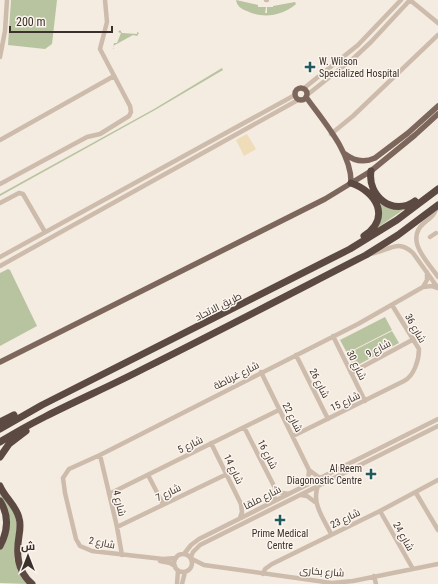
<svg xmlns="http://www.w3.org/2000/svg" width="438" height="584" viewBox="0 0 438 584" font-family="'Roboto Condensed',Cairo,sans-serif">
<style>
.green{fill:#b8c4a0}
.sand{fill:#efdcb8}
.lines{fill:none;stroke-linecap:round;stroke-linejoin:round}
.minor{stroke:#cdbbac;stroke-width:4.5}
.major{stroke:#7d675c;stroke-width:5.5}
.highway{stroke:#5c4a42;stroke-width:7}
.poi-dot{fill:#1f5a5e;stroke:#fbf5ee;stroke-width:1.5}
.labels{text-anchor:middle;stroke-width:3;stroke-linejoin:round;paint-order:stroke}
.poi-label{font-size:10px;fill:#3b302b;stroke:#fbf5ee;text-anchor:start}
.street-label{font-size:10px;fill:#3b302b;stroke:#fbf5ee}
</style>
<rect width="100%" height="100%" fill="#f4ebe1"/>
<path class="green" d="M11,0H57L52,44L45,49L8,45Z
M236,0L258,5V7H266L265,13H260H270H267V7H273V6L295,2L296,4C282,16 263,19 247,11C241,9 237,6 236,0Z
M120,30L122,33L137,34V32L139,33L137,36L133,35L113,46V48L114,49H113V48L114,43H117L121,33L118,32Z
M222,68L223,70L155,110L0,196V194L154,109Z
M382,204L392,209L403,210L377,228C382,219 381,214 380,205Z
M8,269L10,270L37,326L0,346V273Z
M385,317L392,330L347,353L340,340Z
M392,331L399,343L354,367L347,354Z
M0,492L15,515L17,526L14,558L18,571L28,584L0,583V550L2,547L4,502L0,496Z"/>
<path class="sand" d="M247,134L256,149L244,156L236,140Z"/>
<g class="lines">
<path class="minor" d="M266,0H267
M410,0L438,23
M0,57L5,31L7,0
M303,89L358,45L401,0
M307,95L355,57L371,42L410,0
M331,134L353,116L438,35
M0,140L114,76
M0,184L87,137L100,134L129,116L131,112L130,106L100,49L107,22L105,0
M0,203L19,193L23,194L45,232
M437,206C435,215 431,217 424,223C404,240 428,262 438,277
M430,237L436,233
M369,254C387,253 397,237 413,253L438,288
M0,257L295,95
M0,266L298,100
M423,287L427,280V272
M333,336L365,401
M296,355L328,419
M261,372L309,470L308,484
M351,373L414,339
M244,427L275,488L274,501
M293,436L404,381C414,376 419,360 419,349L392,305
M211,443L241,504L242,512L240,518
M100,455L117,527L122,555
M309,470L320,478
M148,475L163,504
M318,486C311,503 324,519 331,534
M275,488L282,493L289,494
M416,493L438,530
M109,494L279,410
M301,495L307,496L315,502
M380,511L413,569
M117,527L227,474
M174 563a9 9 0 1 1 18 0a9 9 0 1 1-18 0Z
M184,554L191,545L199,539L438,419
M191,557L193,552L200,545L438,426
M176,558L163,559L92,551L80,546L76,539L65,493L63,478L69,469L100,455L358,324L423,287L432,286L438,288
M192,559L204,565L332,583L353,581L438,564
M160,561L170,563L175,566
M263,574L265,569L272,564L380,511L438,480
M374,576L376,584
M177,584L178,571
M182,584L185,572"/>
<path class="major" d="M295 94a6 6 0 1 1 12 0a6 6 0 1 1-12 0Z
M306,97C323,121 352,153 351,183
M345,154C354,161 364,163 375,158L408,133L438,106
M0,362L325,199L371,171L415,135L438,114"/>
<path class="highway" d="M371,171C367,196 393,217 415,201
M351,183C377,192 391,218 364,236
M0,422L14,415
M0,429L42,405L350,249L397,220L438,189
M0,442C46,413 97,393 145,368C219,331 292,293 366,255L398,235L438,205
M0,457L9,444L26,431
M0,486C5,498 16,505 19,518C21,524 20,530 19,536C16,554 17,571 32,584
M0,501C9,515 8,531 0,546"/>
</g>
<g class="poi-dot">
<path d="M308 61h4v4h4v4h-4v4h-4v-4h-4v-4h4z"/>
<path d="M369 468h4v4h4v4h-4v4h-4v-4h-4v-4h4z"/>
<path d="M278 514h4v4h4v4h-4v4h-4v-4h-4v-4h4z"/>
</g>
<g class="labels">
<g class="poi-label">
<text x="319" y="65">W. Wilson<tspan x="319" dy="12">Specialized Hospital</tspan></text>
<text x="362" y="472" text-anchor="end">Al Reem<tspan x="362" dy="12">Diagonostic Centre</tspan></text>
<text x="280" y="537" text-anchor="middle">Prime Medical<tspan x="280" dy="12">Centre</tspan></text>
</g>
<g class="street-label">
<text transform="translate(218 306) rotate(-27)" y="4">طريق الاتحاد</text>
<text transform="translate(416 328) rotate(60)" y="4">شارع 36</text>
<text transform="translate(378 348) rotate(-28)" y="4">شارع 9</text>
<text transform="translate(357 365) rotate(64)" y="4">شارع 30</text>
<text transform="translate(236 375) rotate(-27)" y="4">شارع غرناطة</text>
<text transform="translate(320 383) rotate(63)" y="4">شارع 26</text>
<text transform="translate(345 401) rotate(-26)" y="4">شارع 15</text>
<text transform="translate(293 417) rotate(63)" y="4">شارع 22</text>
<text transform="translate(190 444) rotate(-26)" y="4">شارع 5</text>
<text transform="translate(268 454) rotate(63)" y="4">شارع 16</text>
<text transform="translate(234 469) rotate(64)" y="4">شارع 14</text>
<text transform="translate(168 492) rotate(-26)" y="4">شارع 7</text>
<text transform="translate(262 497) rotate(-27)" y="4">شارع ملقا</text>
<text transform="translate(120 503) rotate(77)" y="4">شارع 4</text>
<text transform="translate(345 518) rotate(-26)" y="4">شارع 23</text>
<text transform="translate(404 536) rotate(61)" y="4">شارع 24</text>
<text transform="translate(102 542) rotate(11)" y="4">شارع 2</text>
<text transform="translate(322 571) rotate(4)" y="4">شارع بخارى</text>
</g>
</g>
<g transform="translate(28 556)" stroke="#fbf5ee" stroke-width="3" paint-order="stroke">
<path d="M0-3L7 15L0 10L-7 15Z" fill="#3b302b"/>
<text y="-6" font-size="11" font-weight="bold" text-anchor="middle" fill="#3b302b">ش</text>
</g>
<path d="M10 26v6h102v-6" fill="none" stroke="#3b302b" stroke-width="2"/>
<text x="16" y="26" font-size="12" fill="#3b302b" stroke="#fbf5ee" stroke-width="3" paint-order="stroke">200 m</text>
</svg>
